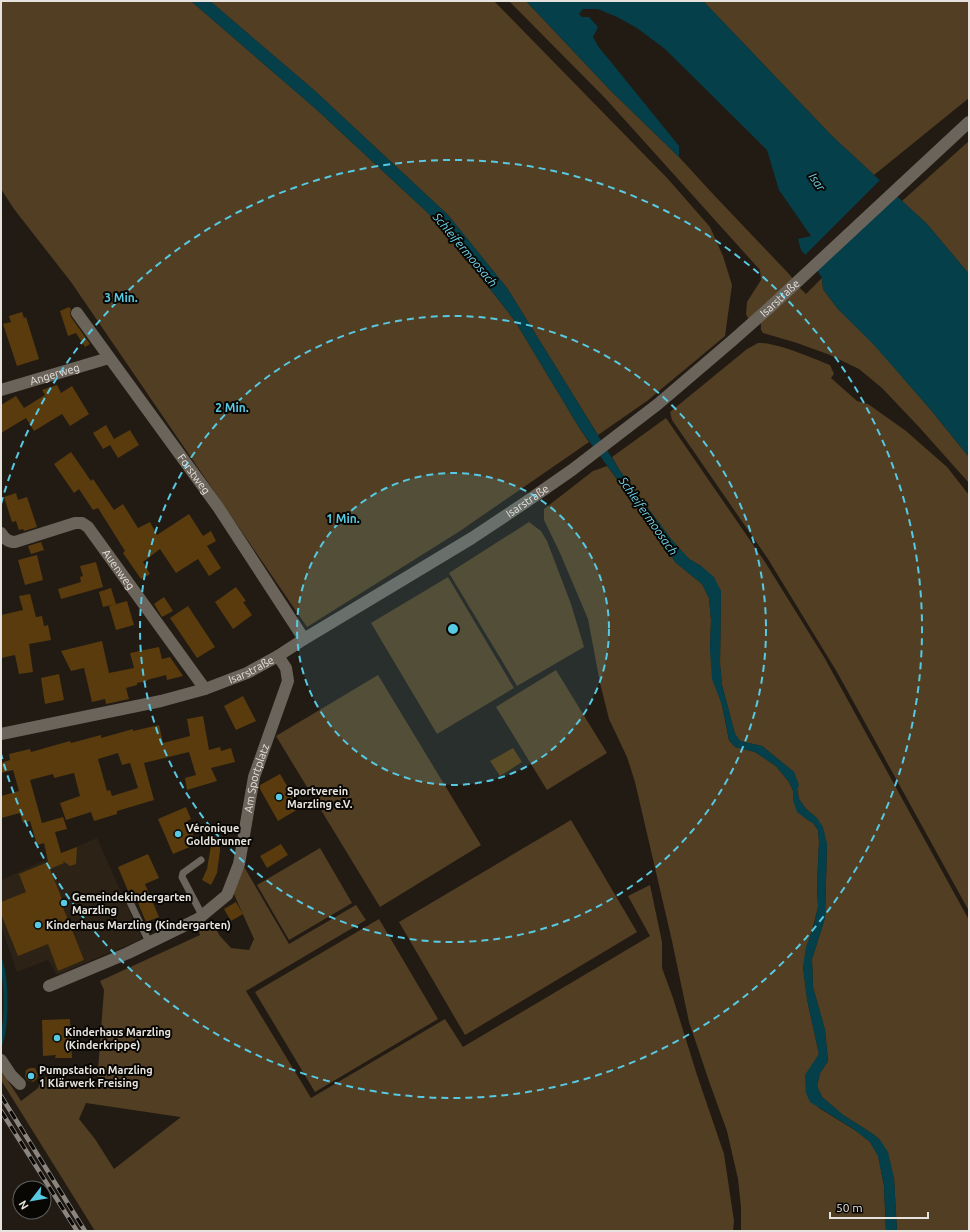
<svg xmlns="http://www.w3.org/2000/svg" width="970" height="1232" viewBox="0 0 970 1232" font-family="Ubuntu,sans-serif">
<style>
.built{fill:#2c2215}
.green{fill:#523e22;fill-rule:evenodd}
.water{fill:#043f4a}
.pier{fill:#221b14}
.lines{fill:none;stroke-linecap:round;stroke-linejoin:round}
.stream{stroke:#043f4a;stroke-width:4}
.building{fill:#593b0d;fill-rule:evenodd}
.service{stroke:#6b645b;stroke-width:7}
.minor{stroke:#6b645b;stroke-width:12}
.rail-casing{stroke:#8a857f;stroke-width:4.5}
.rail{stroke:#090704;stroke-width:3;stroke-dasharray:9;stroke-linecap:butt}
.ring{fill:none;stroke:#57c9e2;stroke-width:2;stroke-dasharray:7 5}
.poi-dot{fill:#57c9e2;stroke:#090704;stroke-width:1.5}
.labels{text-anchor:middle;stroke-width:4;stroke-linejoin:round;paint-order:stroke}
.street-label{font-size:11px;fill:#e6e2dd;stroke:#090704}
.poi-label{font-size:11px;font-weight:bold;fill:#e6e2dd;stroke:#090704;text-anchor:start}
.water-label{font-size:12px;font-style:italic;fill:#6fd7ef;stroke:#090704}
.centre{fill:#57c9e2;stroke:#090704;stroke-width:2}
.ring-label{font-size:12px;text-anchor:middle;font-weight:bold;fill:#57c9e2;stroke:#090704;stroke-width:4;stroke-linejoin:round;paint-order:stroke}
</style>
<rect width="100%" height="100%" fill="#221b14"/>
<path class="built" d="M97,838L142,939L57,975L48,960L17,972L1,926V880L54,856Z"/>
<path class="green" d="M1,1H191L317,110L428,213L469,262L515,321L580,429L589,442L460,531L307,627L71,282L14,209L1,189Z
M210,1H494L668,179L710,227L723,256L732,285L725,336L647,401L598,435L507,288L448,215L315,91Z
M509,1H526L611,91L679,157L712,193L789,274L793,279L749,320L746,314L747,302L761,280L760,270L605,98Z
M703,1H969V98L874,175L832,136Z
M969,141V274L927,224L902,201Z
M822,278L823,289L838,309L874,344L930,409L969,457V483L919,427L882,388L859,369L830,355L797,343L763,333L761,330V323L799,287L806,294Z
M758,343C776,342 812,358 830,365L834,374L831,378L857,401L868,404L906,431L947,467L969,495V911L837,672L768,559L672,420L670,412L747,349Z
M666,418L765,562L824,657L969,920V1231H897L894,1178L880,1140L873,1134L843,1115L822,1097L817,1086L820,1073L828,1061L825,1030L813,987L812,959L825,918L827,844L817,818L806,809L799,799L794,772L762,746L740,741L735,734L722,685L720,664L721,591L701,566L689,559L671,539L620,471L612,457Z
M607,466L664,542L675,562L702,584L709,598L711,620L710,650L719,693L722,705L729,740L735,747L755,752L776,766L789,782L793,791V800L805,818L813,823L818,830L819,842L817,884L818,907L803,967L807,999L819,1054L806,1075L819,1108L858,1132L870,1142L878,1155L884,1186L886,1231H741V1207L738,1179L727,1131L710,1084L689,1022L672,941L635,782L627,757L609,719L600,683L588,619L560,553L544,520V509L593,471Z
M529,522L541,531L547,541L571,604L584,647L517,686L449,573Z
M448,577L514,688L437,734L371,623Z
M556,670L607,753L547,790L496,707Z
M378,675L481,845L380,907L276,736Z
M571,820L637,932L465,1035L399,922Z
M320,848L352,903L289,940L257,885Z
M243,865L289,944L356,905L366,920L246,991L311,1098L445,1019L463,1047L650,936L628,896L650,885L662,942V968L673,998L697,1075L724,1154L734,1221L733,1231H95L1,1080V1070L21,1101L38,1088L43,1077L97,1083L104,990L100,981L200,935L197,926L211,921L220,936L231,948L249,950L254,939L233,892ZM86,1103L180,1117H181L114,1169L95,1139L79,1119Z
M379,919L438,1019L315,1092L255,992Z"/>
<path class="water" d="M191,1H210L315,91L448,215L507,288L620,471L671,539L689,559L701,566L714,577L721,591L720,664L722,685L735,734L740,741L762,746L794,772L799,785L797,790L799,799L806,809L817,818L823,827L827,844L825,918L812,959L813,987L825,1030L828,1061L820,1073L817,1086L822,1097L843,1115L873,1134L880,1140L888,1152L894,1178L897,1231H886L884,1186L878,1156L870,1142L852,1128L810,1102L806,1093L805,1075L819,1054L807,999L803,967L806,947L814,925L818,907L817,884L819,842L818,830L813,823L805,818L797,812L793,800V791L789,782L776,766L755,752L735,747L729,740L722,705L712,679L710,650L711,620L709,598L702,584L675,562L664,542L580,429L515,321L469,262L428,213L317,110Z
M526,1H703L832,136L927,224L969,274V457L930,409L874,345L838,309L823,289L822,278L814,265L801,250L798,239L811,236L779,190L767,150L665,49L637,28L617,17L598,9H583L579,14L582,17H589L598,27L593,37L598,46L679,146V157L611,91Z"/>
<path class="pier" d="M880,180L897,196L812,266L804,256Z"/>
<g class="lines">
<path class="stream" d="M1,962C7,982 7,1023 1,1043"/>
</g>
<path class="building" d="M69,307L71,309L70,313L71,317L90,344L85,347L76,333L68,336L60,311Z
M22,312L24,318L26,317L39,359L17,366L3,324L11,322L9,316Z
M57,385L61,393L72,386L89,414L70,426L62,414L34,431L26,418L1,433V405L16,396L24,408L45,395L42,390Z
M106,425L114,439L130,430L139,445L118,458L110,445L103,449L93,433Z
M71,452L91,481L93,479L114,510L123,504L138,528L150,522L157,535L189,514L203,536L211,531L216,541L207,546L221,568L209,576L198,559L176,573L160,549L143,562L150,574L141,579L123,553L125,551L98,508L93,510L79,489L74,493L54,464Z
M16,493L18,500L27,497L37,527L24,531L23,529L19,530L16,521L12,522L4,497Z
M41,542L44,550L31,554L28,546Z
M37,555L43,580L25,585L18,560Z
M96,562L103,587L61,599L58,589L81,582L80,577L83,576L80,566Z
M236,587L246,601L243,602L252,615L233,629L215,602Z
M111,588L116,604L103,607L99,592Z
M30,594L36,617L42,616L44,626L48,625L51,640L29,644L33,672L19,674L15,655L1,658V615L23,610L19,596Z
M164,597L173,611L162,617L154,604Z
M127,601L134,625L116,630L109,606Z
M188,606L215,647L197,658L170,618Z
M102,641L109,673L134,668L130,653L159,647L162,659L170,657L183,676L167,680L166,675L147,680V681L137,683V685L126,688L129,699L106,704L105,699L92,702L84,668L71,671L61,651Z
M59,674L64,700L45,704L41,678Z
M243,696L256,721L236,730L224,706Z
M203,716L209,750L220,747L221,751L231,748L235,762L211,768L217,781L187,790L185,778L196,775L189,752L144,763L154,800L117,811V814L94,821L91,812L66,820L60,803L80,796L74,773L54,778L53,774L30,780L42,823L63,817L67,829L55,832L61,853L77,847L76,864L70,866L63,861L64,863L50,869L64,904L62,905L84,960L58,971L48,944L18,956L1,914V902L26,892L19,874L48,862L49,866L44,843L37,845L30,821L23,823L20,813L1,818V796L19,791L13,770L1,773V763L10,760L9,754L30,749L31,752L70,741L71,743L101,735V738L133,729V731L159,725L163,743L190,736L187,719ZM118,753L122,765L130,763L138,788L112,796L110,790L107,791L98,759Z
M513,748L522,762L500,776L490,761Z
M280,774L300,808L278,821L260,789V785Z
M186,807L191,819L187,821L197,844L173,854L158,819Z
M281,844L288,855L267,868L260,856Z
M211,845L220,846V851L217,873L211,885L202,880L207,869Z
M148,854L159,878L145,884L159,917L146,922L132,889L128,891L118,867Z
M236,902L243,914L231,921L224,909Z
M70,1019L72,1058H55L56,1055L43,1056L42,1020Z
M30,1068H35L38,1075L37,1079L33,1082L27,1080L25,1076L26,1070Z"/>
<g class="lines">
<path class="service" d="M201,860L183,873L182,877L202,915
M130,902L149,942"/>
<g class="minor">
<path id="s1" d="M77,313L218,507L304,639"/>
<path id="s2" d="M1,390L109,358"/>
<path id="s3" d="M1,533C5,539 8,542 15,542L75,523H82L88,527L205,689"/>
<path id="s4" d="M1,734L161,701L205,689L247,673L278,656L304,639L394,585L472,538L526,502L572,470L658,404L733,340L768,309L969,122"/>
<path id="s5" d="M49,986L128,953L198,919L227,895L239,864L254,777L288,681L286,668L278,656"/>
<path d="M1,1060L11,1075L20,1084"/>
</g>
<g class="rail-casing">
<path id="rail" d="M1,1096L85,1231
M1,1111L77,1231"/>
</g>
<use href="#rail" class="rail"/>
</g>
<circle cx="453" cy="629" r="156" fill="#57c9e2" fill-opacity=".12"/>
<g class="ring">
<circle cx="453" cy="629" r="156"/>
<circle cx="453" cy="629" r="313"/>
<path d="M1 504A469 469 0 1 1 1 754"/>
</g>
<g class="poi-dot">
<circle cx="279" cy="797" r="4"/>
<circle cx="178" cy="834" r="4"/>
<circle cx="64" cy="903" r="4"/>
<circle cx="38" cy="925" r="4"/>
<circle cx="57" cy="1038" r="4"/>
<circle cx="31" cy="1076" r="4"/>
</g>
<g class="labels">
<g class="street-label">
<text dy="4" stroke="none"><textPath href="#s4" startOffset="907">Isarstraße</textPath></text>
<text dy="4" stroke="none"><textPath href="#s2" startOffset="56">Angerweg</textPath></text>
<text dy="4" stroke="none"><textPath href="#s1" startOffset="199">Forstweg</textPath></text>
<text dy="4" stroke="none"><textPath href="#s4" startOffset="583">Isarstraße</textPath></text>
<text dy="4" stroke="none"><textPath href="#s3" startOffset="147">Auenweg</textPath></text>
<text dy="4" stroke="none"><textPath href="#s4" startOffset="259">Isarstraße</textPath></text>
<text dy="4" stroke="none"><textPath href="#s5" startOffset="322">Am Sportplatz</textPath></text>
</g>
<g class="poi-label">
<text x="287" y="795">Sportverein<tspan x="287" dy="13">Marzling e.V.</tspan></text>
<text x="186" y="832">Véronique<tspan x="186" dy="13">Goldbrunner</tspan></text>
<text x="72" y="901">Gemeindekindergarten<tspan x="72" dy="13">Marzling</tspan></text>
<text x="46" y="929">Kinderhaus Marzling (Kindergarten)</text>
<text x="65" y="1036">Kinderhaus Marzling<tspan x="65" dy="13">(Kinderkrippe)</tspan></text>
<text x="39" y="1074">Pumpstation Marzling<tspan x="39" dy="13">1 Klärwerk Freising</tspan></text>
</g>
<g class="water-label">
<text transform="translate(817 182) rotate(55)" y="4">Isar</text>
<text transform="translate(465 250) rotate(50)" y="4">Schleifermoosach</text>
<text transform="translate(648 516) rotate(55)" y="4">Schleifermoosach</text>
</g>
</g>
<circle cx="453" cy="629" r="6" class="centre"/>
<g class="ring-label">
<text x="121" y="302">3 Min.</text>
<text x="232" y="412">2 Min.</text>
<text x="343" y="523">1 Min.</text>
</g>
<rect width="970" height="1232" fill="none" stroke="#e6e2dd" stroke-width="4"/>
<g transform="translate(32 1200) rotate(239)"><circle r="19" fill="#090704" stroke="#615f5b"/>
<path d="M0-3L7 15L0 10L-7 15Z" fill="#57c9e2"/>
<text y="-6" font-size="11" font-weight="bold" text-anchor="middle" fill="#e6e2dd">N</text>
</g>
<path d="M830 1212v6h98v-6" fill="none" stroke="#e6e2dd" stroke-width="2"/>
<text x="836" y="1212" font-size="12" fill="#e6e2dd" stroke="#090704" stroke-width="3" paint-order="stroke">50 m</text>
</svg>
